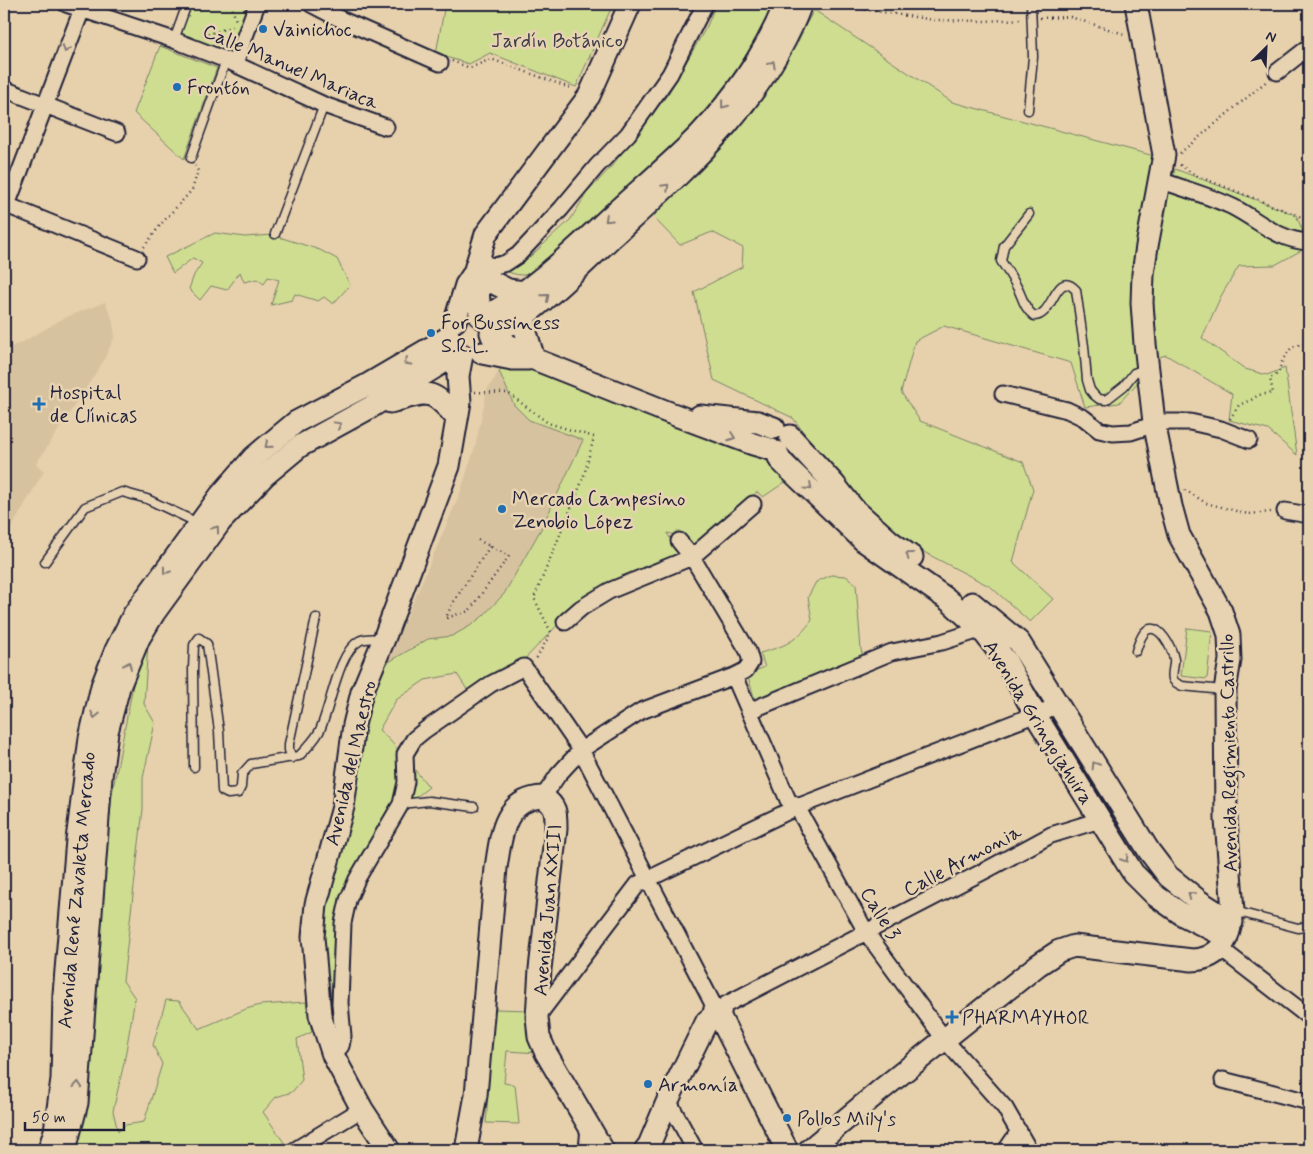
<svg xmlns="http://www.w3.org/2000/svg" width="1313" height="1154" viewBox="0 0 1313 1154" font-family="Mynerve,sans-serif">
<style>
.built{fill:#d7c29f}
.green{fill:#cfdd91;stroke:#788066}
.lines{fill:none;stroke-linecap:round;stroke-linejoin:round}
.lane-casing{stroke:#22223b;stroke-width:11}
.street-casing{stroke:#22223b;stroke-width:19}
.secondary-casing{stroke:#22223b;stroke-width:25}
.path{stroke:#22223b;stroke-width:2.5;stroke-dasharray:1 4;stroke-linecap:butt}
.lane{stroke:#e7d3b1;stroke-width:8}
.street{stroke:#e7d3b1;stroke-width:15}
.secondary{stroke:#e7d3b1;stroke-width:21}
.oneway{stroke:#847a76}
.poi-dot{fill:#1f6fb2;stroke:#e7d3b1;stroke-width:2}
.labels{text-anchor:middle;stroke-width:5;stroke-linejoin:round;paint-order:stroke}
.poi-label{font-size:20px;fill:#22223b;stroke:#e7d3b1;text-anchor:start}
.park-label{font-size:20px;fill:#3c3e48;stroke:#e7d3b1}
.street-label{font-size:20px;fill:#22223b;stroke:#e7d3b1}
</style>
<rect width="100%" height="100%" fill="#e7d1ac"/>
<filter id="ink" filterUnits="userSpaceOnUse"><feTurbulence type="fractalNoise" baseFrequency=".02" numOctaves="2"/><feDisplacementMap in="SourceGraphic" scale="10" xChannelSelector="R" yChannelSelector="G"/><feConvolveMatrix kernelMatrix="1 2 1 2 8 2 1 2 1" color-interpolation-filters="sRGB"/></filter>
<g filter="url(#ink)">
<path class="built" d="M105,302L112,318L115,336L103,362L36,464L44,471L4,541V349L21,343L64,318Z
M499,371L514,405L529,420L583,439L541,529L504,594L483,616L470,626L452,636L428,639L387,663L460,493L475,447L487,390Z"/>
<path class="green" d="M191,4H251L232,54L179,36Z
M445,4H613L576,87L490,53L469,64L436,54Z
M716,4H776L752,53L714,107L672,151L541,267C528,276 523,277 508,272L532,255L570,220L587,193L611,167L668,94L707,26Z
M814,10L952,102L1158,157L1133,287L1134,336L1140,380L1119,403L1085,407L1071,363L944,326L915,341L901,392L920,421L1023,462L1033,489L1013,562L1053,599L1030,622L991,587L916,548L844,487L793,418L714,380L694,292L742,267L743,248L712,232L680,245L653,217L753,109L784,64Z
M160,46L217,68L184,159L134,113Z
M1175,169L1296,215L1309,246L1275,265L1239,266L1221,296L1202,338L1245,369L1267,375L1285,368L1297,455L1268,430L1229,420L1232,394L1166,355L1156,358L1151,311L1154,255Z
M215,233L245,237L273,235L320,250L337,259L350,285L333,304L324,297L318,301L295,294L292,300L271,305L279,280L268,277L264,284L257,279L244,282L240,272L227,290L211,286L200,300L189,289L194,275L202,263L193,258L173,273L165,257Z
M522,363L758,451L788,480L763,497L757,492L720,527L693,549L680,536L667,533L679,554L645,566L596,592L573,609L517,667L470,694L457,674L425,680L396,700L379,730C398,747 412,767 429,787L415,798L397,806L350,881L335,1039L328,1007L321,958L324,914L368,708L387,663L428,639L452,636L470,626L483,616L504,594L541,529L583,440L529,420L514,405L499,371L506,365Z
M831,575L846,576L856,584L861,650L864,658L778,695L755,700L747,674L765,667L760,653C785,646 796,642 812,620L808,597L816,582Z
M1187,628L1212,631L1207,679L1181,676Z
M148,643L144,704L155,723L143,778V809L123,981L135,998L124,1063L113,1111L118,1132L125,1125L144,1122L162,1064L153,1045L166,1000L179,1001L199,1029L246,1009L260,1005L306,1002L312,1032L297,1039L302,1080L292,1092L276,1097L263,1112L285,1144L276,1150H74L112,794L135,675Z
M494,1009L531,1010L539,1053L507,1051L504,1083L515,1085L519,1124L486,1123Z"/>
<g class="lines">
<g class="lane-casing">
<path id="lane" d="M174,40L187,4
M1028,110L1033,57L1031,4
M191,158L226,60
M1029,214L1004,246L1001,261C1007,270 1013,279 1018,289C1023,299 1024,308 1034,316C1054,317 1055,268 1076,290L1084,346L1087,380L1090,390L1094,395L1099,399L1106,400L1124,386L1134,373L1147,368
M275,234L324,105
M45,562L85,507L122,492L147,499L198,523
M1136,651C1138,645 1141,634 1147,630C1160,623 1172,649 1174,659C1175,665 1171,673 1173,679C1174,683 1179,684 1182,686L1223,690
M292,758L289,750V744L316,618
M194,767L193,669L194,645L199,638L207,644L219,731L222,791L228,794L238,793L241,787L242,774L251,764L299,756C307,748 314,741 319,732C331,708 337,654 359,641C366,637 375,639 382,639
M401,804L429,801L474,807
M1235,911L1298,928L1309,926"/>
</g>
<g class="street-casing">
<path id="street" d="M66,4L174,40L226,60L324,105L386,127
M311,4L338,18L440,63
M235,63L257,4
M1277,72L1309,47
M4,89L117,133
M1160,180C1184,189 1210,196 1233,207C1260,221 1277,240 1309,242
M4,204L137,258
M7,205L84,4
M477,262L495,266L506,263L518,255L561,209L597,166L628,134L670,74L705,4
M1003,394L1067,410L1084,418L1099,430L1113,433L1131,432L1146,427L1154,422H1190L1221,429L1249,440
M1285,511L1309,515
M565,622L581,608L609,591L692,557L753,504
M734,676L788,800L797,807L866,932L945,1040L1005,1108L1029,1150
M749,711L892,652L942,642L989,627
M543,797L558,775L581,750L641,711L734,676L746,670L751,662L748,651L692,557L679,541
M1221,949L1309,1017
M537,1017L638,884L797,807L1057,706
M721,1019L725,1005L990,868L1051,835L1100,820
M333,1055L341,1046L343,1036L340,1003L343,923L348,900L357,879L401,804L406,782L405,754L414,739L425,730L491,684L524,667L581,750L713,1004L710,1018
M1223,1080L1309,1102
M668,1100L695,1150
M295,1150L362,1109
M587,1150L589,1127
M1006,1150L1019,1131"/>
</g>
<g class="secondary-casing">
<path id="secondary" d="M474,273L508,290L525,292
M474,273L478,288L480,316
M527,313L524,326L534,359
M483,318C531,292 570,254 610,217C640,189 672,163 700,134C735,97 766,52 785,4
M455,321L466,285L474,273L486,234L589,96L630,4
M491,333C504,327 517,322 528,313C557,290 585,263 612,237C686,169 765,101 801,4
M492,336L534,359L670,413L753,444L770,449
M482,353L512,359H528
M390,402C429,392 429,386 457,418
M700,416L758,422L774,428
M790,436L834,484L853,508L891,542L912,557
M777,452L780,460L788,468L864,541L947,599L982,630L1006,661L1035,714L1133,873L1156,896L1183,915L1227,937
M972,603L1019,642L1149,851L1168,876L1199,901L1232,922
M49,1150L55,1131L62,1079L64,994L77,840L90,738L102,686L116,650L134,614L220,496L254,457L296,422L367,385L449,337
M65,1150L77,1103L101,777L107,732L119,687L139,638L154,613L221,521L264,476L300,446L371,407L458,353
M389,1150L362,1109L333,1055L320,1015L313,937L316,904L343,807L354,725L362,692L384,639L449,466L460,402L458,376L462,355
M466,1150L476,1095L496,868C501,836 503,799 543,797C557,807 556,813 556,829L540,969L537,1017L539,1037L546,1053L603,1150
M645,1150L649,1145L668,1100L707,1021C711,1017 715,1016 721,1019L787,1150
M809,1150L882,1089L1038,965L1059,951L1074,946L1192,960C1222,959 1230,937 1233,911L1226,820L1225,690L1230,660L1229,635L1221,611L1179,535L1171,506L1154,422L1145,344L1142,303L1143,274L1147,246L1164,155L1136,4"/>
</g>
<path class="path" d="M231,4L236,21
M830,4L934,20L984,21L1022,19
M1040,18L1070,17L1124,34
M203,36L234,26
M452,61L470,68L491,59L573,89
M1180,153L1268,80
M1180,165L1195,175L1309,220
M144,247L161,224L192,190L198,171L195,166
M475,392L508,393L548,423L594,437L583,479L534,598L551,632L535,661
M1230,419L1239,405L1253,399L1258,395L1273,393L1270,378L1278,374L1283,359L1292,347L1305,344L1309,347
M1185,490L1206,503L1248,514L1271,512
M478,540L509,556L469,611L446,618L451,606L490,546"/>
<use href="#lane" class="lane"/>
<use href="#street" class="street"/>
<use href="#secondary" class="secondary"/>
</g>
<defs><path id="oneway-chevron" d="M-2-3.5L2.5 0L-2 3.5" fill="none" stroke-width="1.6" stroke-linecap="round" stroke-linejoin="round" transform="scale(1.25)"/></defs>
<g class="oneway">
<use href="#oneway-chevron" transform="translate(66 49) rotate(111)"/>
<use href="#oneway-chevron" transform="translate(772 64) rotate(-61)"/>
<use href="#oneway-chevron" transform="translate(724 105) rotate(128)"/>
<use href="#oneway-chevron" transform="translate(666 187) rotate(-45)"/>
<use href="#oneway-chevron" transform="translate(608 219) rotate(137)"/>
<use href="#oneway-chevron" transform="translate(546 297) rotate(-41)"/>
<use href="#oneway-chevron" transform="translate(407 362) rotate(150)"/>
<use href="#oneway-chevron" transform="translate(338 425) rotate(-29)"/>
<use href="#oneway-chevron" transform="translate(732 437) rotate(20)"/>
<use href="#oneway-chevron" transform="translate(268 445) rotate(140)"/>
<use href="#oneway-chevron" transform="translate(809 487) rotate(43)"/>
<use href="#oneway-chevron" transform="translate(216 529) rotate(-54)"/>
<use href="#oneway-chevron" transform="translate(909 555) rotate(-144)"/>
<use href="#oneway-chevron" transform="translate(166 571) rotate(126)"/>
<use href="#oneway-chevron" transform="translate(128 665) rotate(-67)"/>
<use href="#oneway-chevron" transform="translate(95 715) rotate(103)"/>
<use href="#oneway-chevron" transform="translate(1095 765) rotate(-122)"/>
<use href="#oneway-chevron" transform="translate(1125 859) rotate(58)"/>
<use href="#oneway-chevron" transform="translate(1191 895) rotate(-141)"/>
<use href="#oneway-chevron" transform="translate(78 1085) rotate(-86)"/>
</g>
</g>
<g class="poi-dot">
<circle cx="263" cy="29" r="5"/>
<circle cx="177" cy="87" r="5"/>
<circle cx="431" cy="333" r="5"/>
<path d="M36.5 396.5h5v5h5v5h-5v5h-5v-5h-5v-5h5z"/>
<circle cx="502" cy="509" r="5"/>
<path d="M949.5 1009.5h5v5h5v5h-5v5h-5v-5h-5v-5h5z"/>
<circle cx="648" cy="1084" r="5"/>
<circle cx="787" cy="1118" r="5"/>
</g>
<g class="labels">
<g class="poi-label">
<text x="273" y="36">Vainichoc</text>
<text x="187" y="94">Frontón</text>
<text x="441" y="329">For Bussiness<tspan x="441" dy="23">S.R.L.</tspan></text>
<text x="50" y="399">Hospital<tspan x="50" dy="23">de Clínicas</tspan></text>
<text x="512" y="505">Mercado Campesino<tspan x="512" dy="23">Zenobio López</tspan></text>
<text x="962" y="1024">PHARMAYHOR</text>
<text x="658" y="1091">Armonía</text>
<text x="797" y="1125">Pollos Mily's</text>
</g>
<g class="park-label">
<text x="557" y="47">Jardín Botánico</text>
</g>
<g class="street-label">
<text transform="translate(291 66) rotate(23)" y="7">Calle Manuel Mariaca</text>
<text transform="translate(1039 722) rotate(58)" y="7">Avenida Gringojahuira</text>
<text transform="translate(1228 753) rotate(-91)" y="7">Avenida Regimiento Castrillo</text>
<text transform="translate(350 763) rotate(-77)" y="7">Avenida del Maestro</text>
<text transform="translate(962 860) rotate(-28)" y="7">Calle Armonia</text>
<text transform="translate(76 890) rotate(-85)" y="7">Avenida René Zavaleta Mercado</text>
<text transform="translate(547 910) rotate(-85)" y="7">Avenida Juan XXIII</text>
<text transform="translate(881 913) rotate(58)" y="7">Calle 3</text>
</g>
</g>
<rect width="1313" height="1154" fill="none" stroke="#e7d3b1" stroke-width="20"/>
<rect x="10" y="10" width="1293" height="1134" fill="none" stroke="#22223b" stroke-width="2" filter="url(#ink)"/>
<g transform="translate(1266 48) rotate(24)" stroke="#e7d3b1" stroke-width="4" paint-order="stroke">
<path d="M0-4L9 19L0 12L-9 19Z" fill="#22223b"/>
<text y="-8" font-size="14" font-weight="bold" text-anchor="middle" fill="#22223b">N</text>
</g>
<path d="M25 1122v8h99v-8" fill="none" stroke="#22223b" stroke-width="2.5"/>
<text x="32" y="1122" font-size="15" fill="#22223b" stroke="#e7d3b1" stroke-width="4" paint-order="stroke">50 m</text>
</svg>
